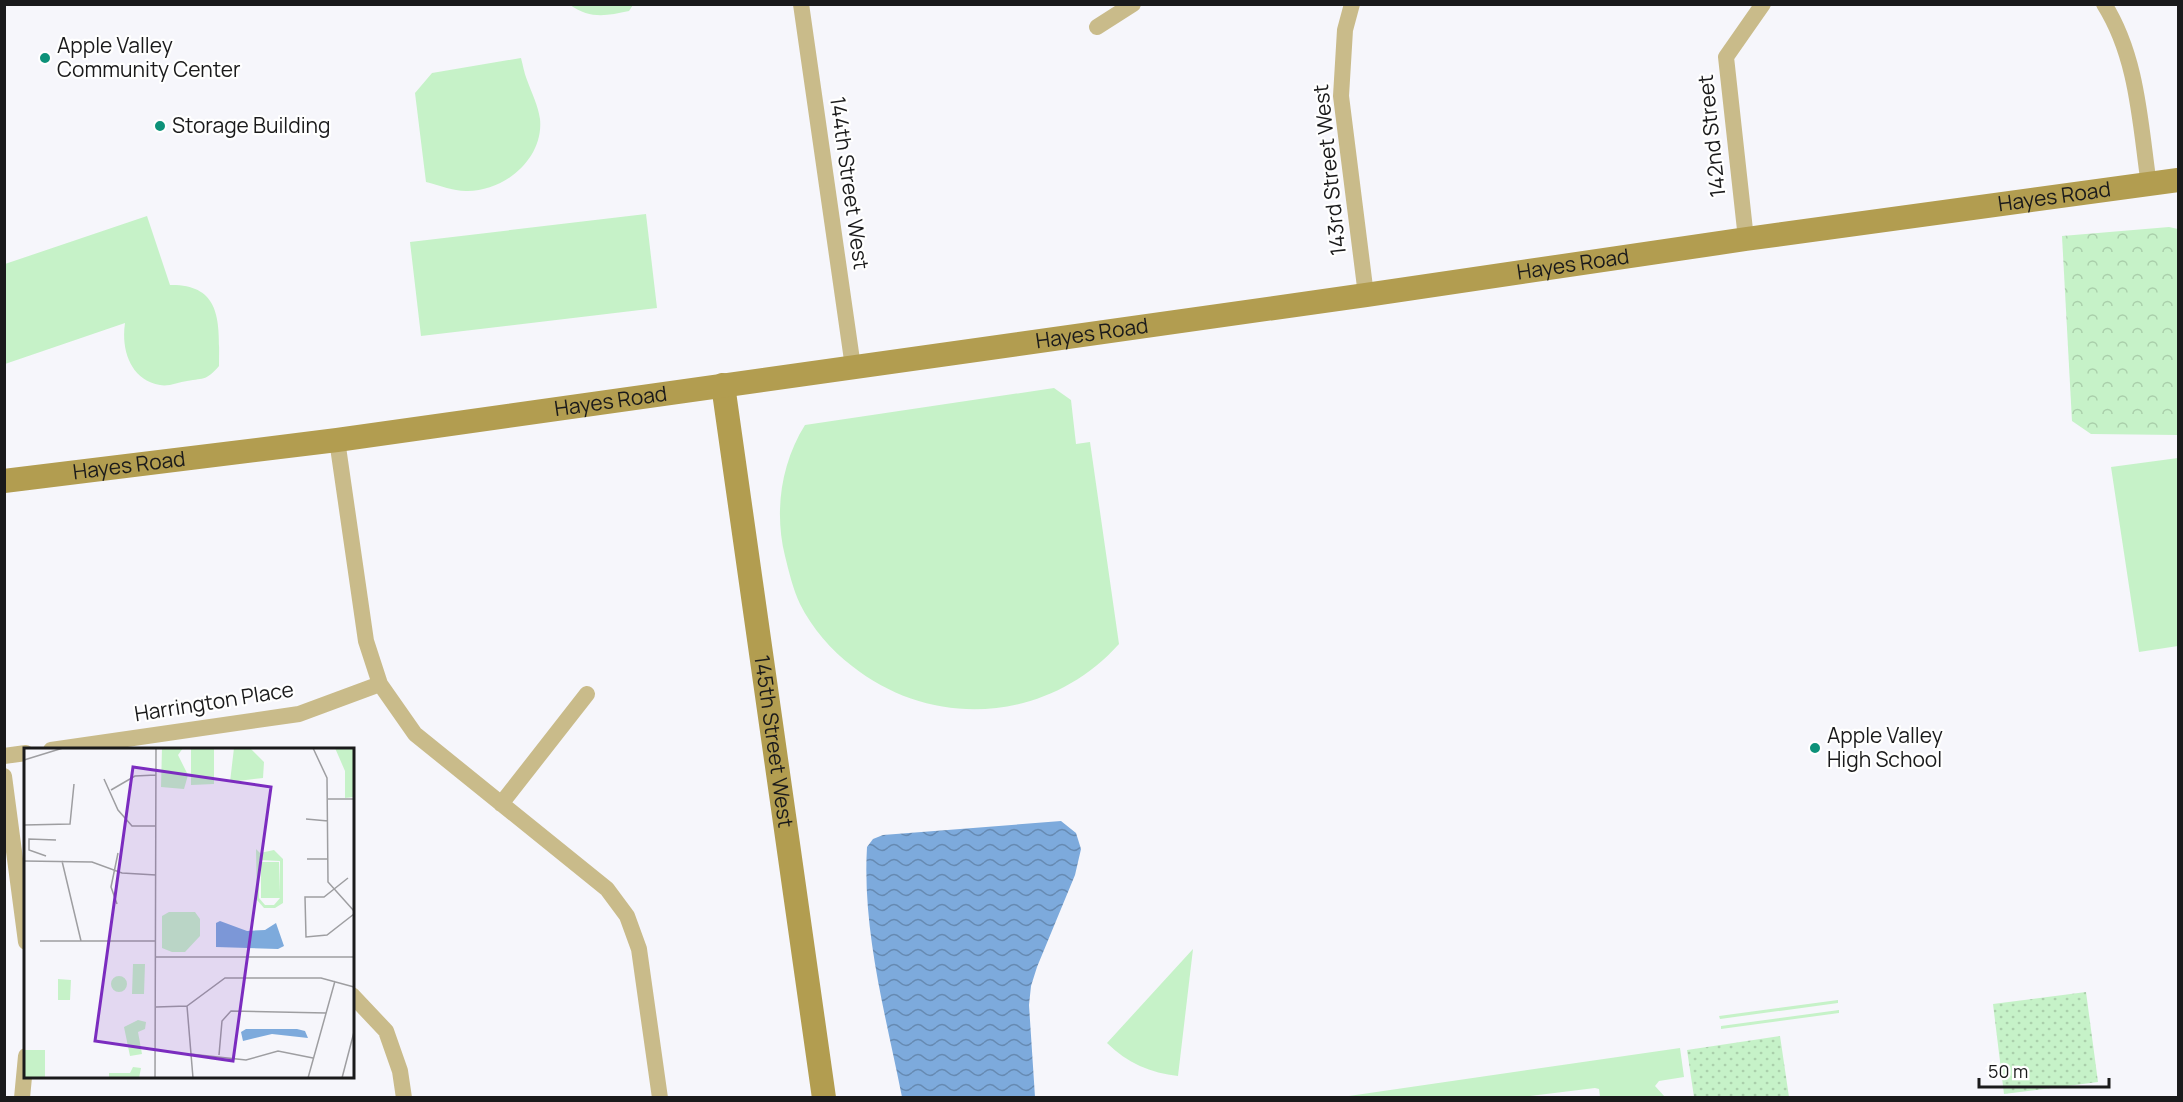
<svg xmlns="http://www.w3.org/2000/svg" width="2183" height="1102" viewBox="0 0 2183 1102" font-family="Manrope,sans-serif">
<style>
.grass{fill:#c6f2c8}
.forest{fill:url(#forest-crowns)}
.park{fill:url(#park-dots)}
.water{fill:url(#water-waves)}
.lines{fill:none;stroke-linecap:round;stroke-linejoin:round}
.street{stroke:#c9bb8a;stroke-width:16}
.secondary{stroke:#b29d50;stroke-width:24}
.poi-dot{fill:#0d9179;stroke:#fff;stroke-width:2}
.labels{text-anchor:middle;stroke-width:4.5;stroke-linejoin:round;paint-order:stroke}
.poi-label{font-size:21px;fill:#1a1a1b;stroke:#fff;text-anchor:start}
.street-label{font-size:21px;fill:#1a1a1b;stroke:#fff}
.inset-road{fill:none;stroke:#9e9ea1;stroke-width:1.5}
.view{fill:#7b2cbf;fill-opacity:0.15;stroke:#7b2cbf;stroke-width:3}
.inset-edge{fill:none;stroke:#1a1a1b;stroke-width:3}
</style>
<defs>
<pattern id="forest-crowns" width="20" height="18" patternUnits="userSpaceOnUse" patternTransform="scale(1.5)"><rect width="20" height="18" fill="#c6f2c8"/><path d="M2 6a3 3 0 1 1 6 0M12 15a3 3 0 1 1 6 0" fill="none" stroke="#aacfab"/></pattern>
<pattern id="park-dots" width="8" height="8" patternUnits="userSpaceOnUse" patternTransform="scale(1.5)"><rect width="8" height="8" fill="#c6f2c8"/><path d="M2 2h.1M6 6h.1" fill="none" stroke="#aacfab" stroke-width="1.8" stroke-linecap="round"/></pattern>
<pattern id="water-waves" width="16" height="10" patternUnits="userSpaceOnUse" patternTransform="scale(1.5)"><rect width="16" height="10" fill="#7daadc"/><path d="M0 5q4-4 8 0t8 0" fill="none" stroke="#668ab2"/></pattern>
</defs>
<rect width="100%" height="100%" fill="#f6f6fb"/>
<path class="grass" d="M570,5H633L629,11C606,16 590,19 570,5Z
M521,58C523,65 524,73 527,80C532,94 538,105 540,119C544,159 504,192 466,191C453,191 439,185 426,182L415,93L432,73Z
M646,214L657,308L421,336L410,242Z
M147,216L170,285C224,284 219,326 219,366C207,380 205,378 187,381C179,382 168,387 160,385C130,380 121,349 125,323L5,364V264Z
M1054,388L1071,400L1076,444L1090,442L1119,644C1049,722 934,731 852,666C831,650 812,628 800,604C793,589 789,572 785,556C774,512 781,463 805,425Z
M2178,458V646L2139,652L2111,467Z
M1193,949L1178,1076C1151,1073 1127,1063 1107,1043Z
M1838,1000V1003L1720,1019L1719,1016Z
M1839,1010V1013L1721,1029V1026Z
M1680,1048L1684,1077L1659,1081L1655,1086L1665,1097H1600L1599,1089L1595,1088L1513,1098L1342,1097Z"/>
<path class="forest" d="M2169,227L2178,229V435L2091,434L2072,421L2062,236Z"/>
<path class="park" d="M2086,992L2098,1082L2004,1094L1993,1004Z
M1780,1036L1789,1097H1694L1687,1050Z"/>
<path class="water" d="M1061,821L1076,833L1081,849L1075,875L1037,967L1031,986L1029,1005L1035,1097H902C886,1016 862,931 867,847L873,839L883,835Z"/>
<g class="lines">
<path class="street" d="M801,4L853,367
M1352,4L1345,30L1341,96L1366,295
M2104,4C2138,58 2140,124 2149,185
M1097,27L1133,4
M1746,239L1726,57L1763,4
M337,440L366,641L380,684L415,734L607,889L627,916L639,949L660,1098
M51,750L299,714L380,684
M4,756L26,753
M4,776L26,942
M501,804L587,694
M352,995L386,1031L400,1071L404,1098
M22,1098L26,1056"/>
<g class="secondary">
<path id="s1" d="M723,385L824,1098"/>
<path id="s2" d="M4,481L337,440L1366,295L1746,239L2178,180"/>
</g>
</g>
<g class="poi-dot">
<circle cx="45" cy="58" r="6"/>
<circle cx="160" cy="126" r="6"/>
<circle cx="1815" cy="748" r="6"/>
</g>
<g class="labels">
<g class="poi-label">
<text x="57" y="53">Apple Valley<tspan x="57" dy="24">Community Center</tspan></text>
<text x="172" y="133">Storage Building</text>
<text x="1827" y="743">Apple Valley<tspan x="1827" dy="24">High School</tspan></text>
</g>
<g class="street-label">
<text transform="translate(1712 136) rotate(-96)" y="7">142nd Street</text>
<text transform="translate(1330 170) rotate(-96)" y="7">143rd Street West</text>
<text transform="translate(849 183) rotate(82)" y="7">144th Street West</text>
<text dy="7" stroke="none"><textPath href="#s2" startOffset="2070">Hayes Road</textPath></text>
<text dy="7" stroke="none"><textPath href="#s2" startOffset="1584">Hayes Road</textPath></text>
<text dy="7" stroke="none"><textPath href="#s2" startOffset="1098">Hayes Road</textPath></text>
<text dy="7" stroke="none"><textPath href="#s2" startOffset="612">Hayes Road</textPath></text>
<text dy="7" stroke="none"><textPath href="#s2" startOffset="126">Hayes Road</textPath></text>
<text transform="translate(214 702) rotate(-9)" y="7">Harrington Place</text>
<text dy="7" stroke="none"><textPath href="#s1" startOffset="360">145th Street West</textPath></text>
</g>
</g>
<g transform="translate(24 748)">
<rect width="330" height="330" fill="#f6f6fb"/>
<path d="M167,0H190V36L167,37ZM210,0H226L240,14L239,30L206,34ZM232,101L236,105L250,102L259,111V155L251,160H240L233,152ZM235,112L256,113V145L255,114H237V150H256L250,157H241L235,150ZM145,164H171L176,171V188L161,204H148L138,200V168ZM109,216H121L120,246H108ZM87 236a8 8 0 1 1 16 0a8 8 0 1 1-16 0ZM34,231L47,232L46,252H34ZM114,272L122,274L121,281L114,284L118,306L106,308L100,279ZM0,302H21V330H0ZM109,319L117,320L115,330H85V325H106Z" fill="#c6f2c8" fill-rule="evenodd"/>
<path d="M138,0H159L154,7L164,27L160,41L137,39Z" fill="#c6f2c8"/>
<path d="M311,0H330V49L321,50V23Z" fill="#c6f2c8"/>
<path d="M196,173L223,183L241,182L252,175L260,198L254,201L192,199V175ZM222,281H273L281,283L284,290L248,286L219,293L217,284Z" fill="#7daadc"/>
<path class="inset-road" d="M289,0L303,30L304,134L330,163M0,12L39,0M80,31L94,62L108,78H131M87,42L111,28L132,27M304,51H330M282,71L304,73M0,77L46,76L50,36M22,108L5,102V91L32,92M283,111H304M0,113L68,114L98,125L132,127M38,113L57,193M324,130L300,149H281L282,189L303,187L330,166M93,156L87,139L94,105M16,193H132M132,209H330M163,258L169,330M132,259L163,258L201,230H297L330,239M166,306L222,312L254,303L289,310M195,307L198,273L207,263L302,265M131,330L132,0M284,330L311,233M318,330L330,284"/>
<path class="view" d="M109,19L247,39L209,313L71,293Z"/>
<rect width="330" height="330" class="inset-edge"/>
</g>
<rect width="2183" height="1102" fill="none" stroke="#1a1a1b" stroke-width="12"/>
<path d="M1979 1078v9h130v-9" fill="none" stroke="#1a1a1b" stroke-width="3"/>
<text x="1988" y="1078" font-size="18" fill="#1a1a1b" stroke="#ffffff" stroke-width="4.5" paint-order="stroke">50 m</text>
</svg>
